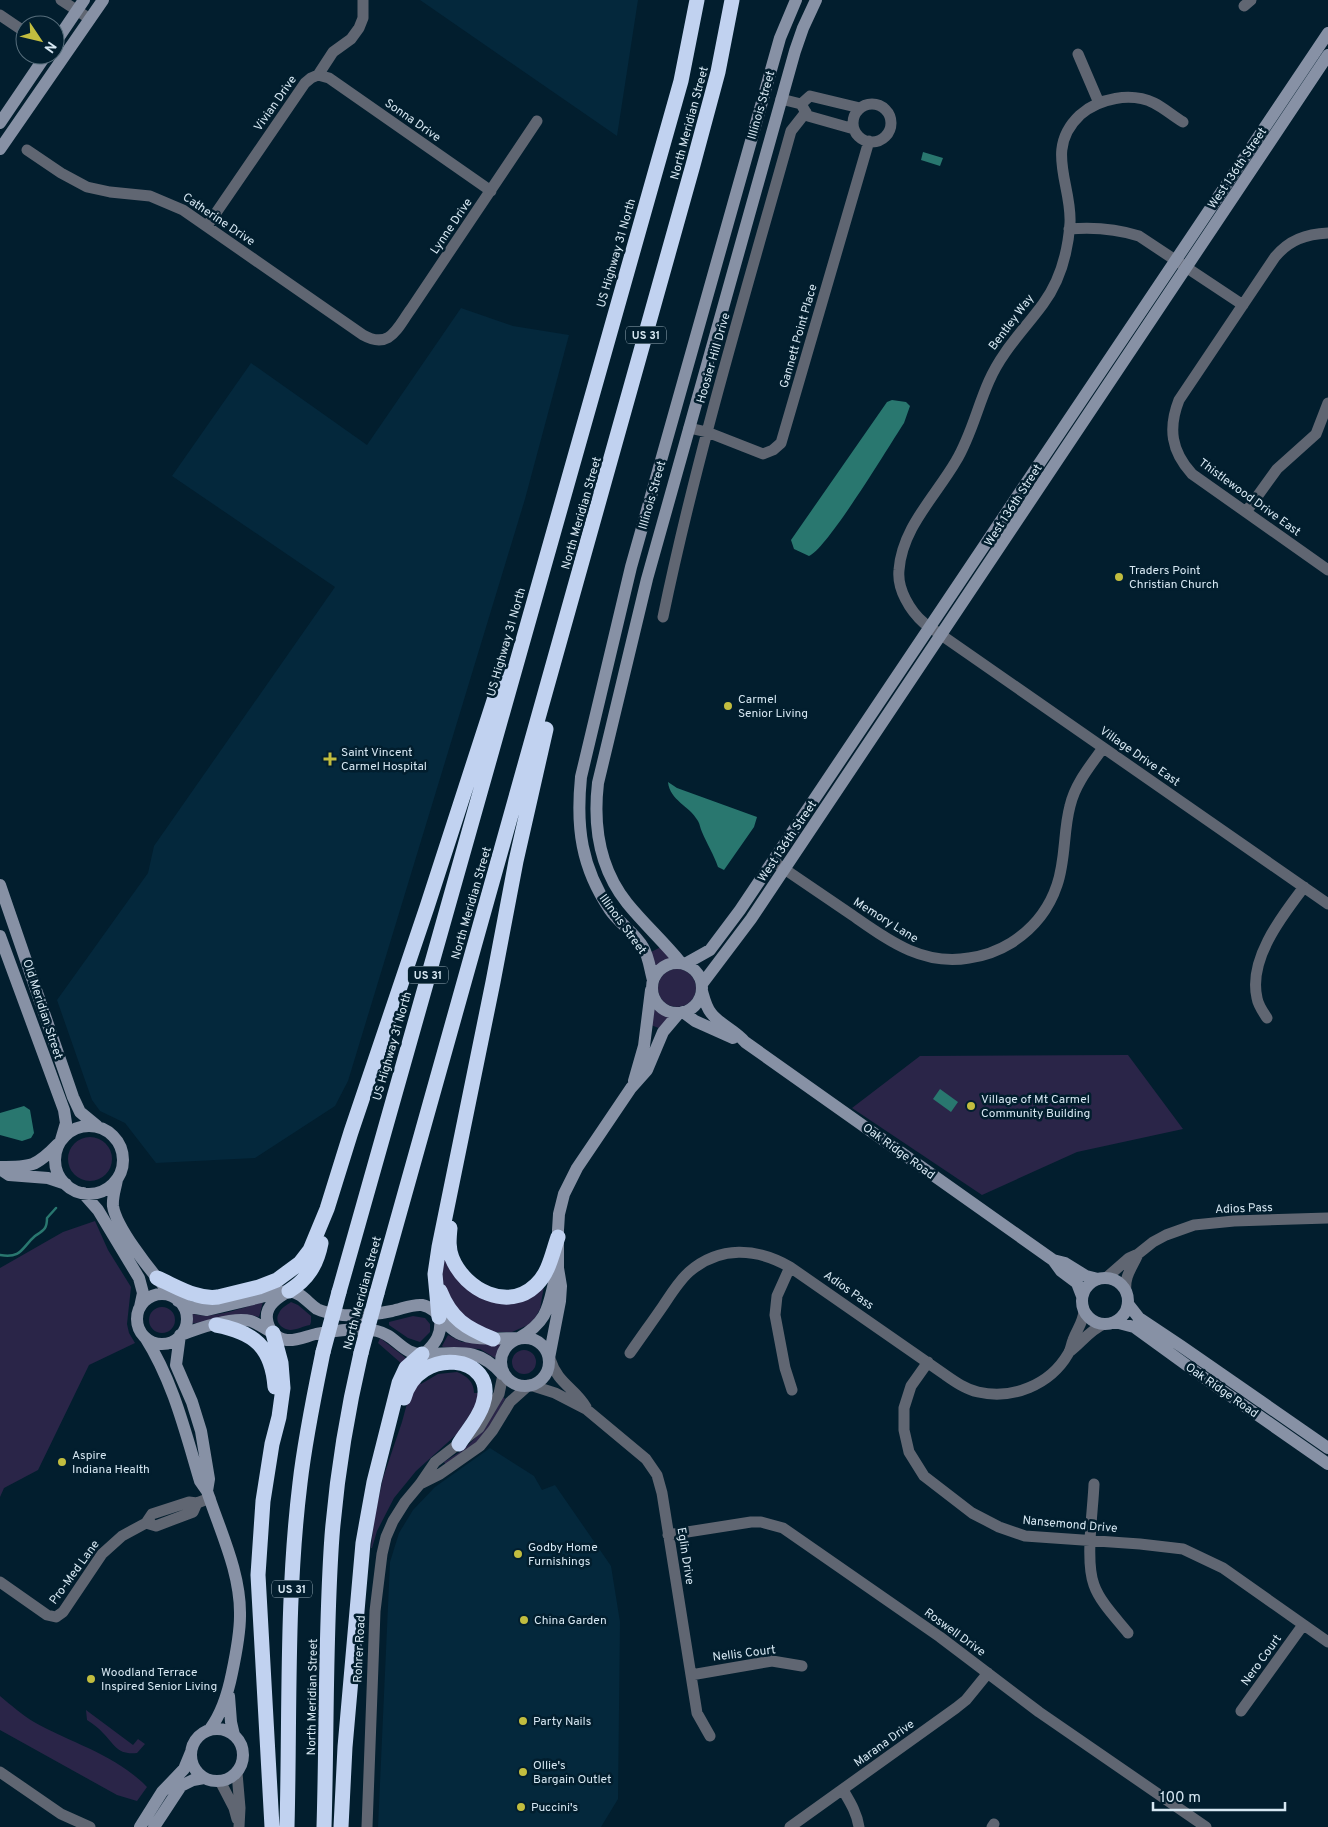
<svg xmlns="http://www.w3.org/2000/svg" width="1328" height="1827" viewBox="0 0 1328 1827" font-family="Overpass,sans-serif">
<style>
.built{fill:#04283c}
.green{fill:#2a2548}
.water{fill:#29776f}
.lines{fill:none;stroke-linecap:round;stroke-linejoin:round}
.stream{stroke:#29776f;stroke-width:2.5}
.street{stroke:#606672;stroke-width:11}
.secondary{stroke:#8791a5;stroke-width:12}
.highway{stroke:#c1d2f0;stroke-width:15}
.highway-bridge{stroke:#c1d2f0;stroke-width:15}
.poi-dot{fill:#c2bd3f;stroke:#021e2e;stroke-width:2}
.labels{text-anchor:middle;stroke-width:5;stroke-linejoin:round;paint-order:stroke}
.shield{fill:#021e2e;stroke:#96abb7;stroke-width:1}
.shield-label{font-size:11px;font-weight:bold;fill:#d6e7f2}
.street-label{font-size:12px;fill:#d6e7f2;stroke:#021e2e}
.poi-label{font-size:12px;fill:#d6e7f2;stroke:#021e2e;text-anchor:start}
</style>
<rect width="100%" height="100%" fill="#021e2e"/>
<path class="built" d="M420,0H638L617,136Z
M461,308L513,326L569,335L525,499L348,1081L335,1106L255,1158L156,1163L125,1123L100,1111L92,1100L57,1000L148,873L154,846L335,587L172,476L251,363L367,445Z
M490,1448L534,1476L542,1490L555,1485L611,1566L620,1622L618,1799L601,1827H378L390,1562L399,1533L413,1510L435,1487Z"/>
<path class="green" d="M661,947L671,959L661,963L655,969L651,952Z
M658 988a19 19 0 1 1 38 0a19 19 0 1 1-38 0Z
M655,1006L661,1012L670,1016L661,1029L651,1025Z
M1128,1055L1183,1129L1077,1152L982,1195L852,1108L920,1056Z
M68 1159a22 22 0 1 1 44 0a22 22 0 1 1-44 0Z
M95,1221L108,1250L131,1287L127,1324L129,1333L135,1343L89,1365L38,1470L4,1488L0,1497V1268L63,1232Z
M445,1254L480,1297L544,1286L540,1309L535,1318L528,1325L512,1332H489L473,1324L450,1302L441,1278Z
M263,1302L259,1317L251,1315L189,1324L190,1313C210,1321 243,1307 263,1302Z
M291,1302L298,1305L311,1316V1322L310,1325C303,1326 297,1330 290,1330C281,1329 274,1321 279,1313C281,1308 287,1305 291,1302Z
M149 1320a13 13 0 1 1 26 0a13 13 0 1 1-26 0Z
M413,1316L425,1318L430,1324V1332L420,1342L408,1338L389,1325V1322Z
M448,1335L462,1342L500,1344L501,1346L495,1358L480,1349L443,1347L442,1346Z
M380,1338L406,1358L402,1364L378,1343Z
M512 1362a12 12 0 1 1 24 0a12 12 0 1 1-24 0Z
M457,1372C467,1376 474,1382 474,1393H479L478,1402L457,1434L416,1471L394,1498L377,1531L372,1548H371L374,1520L383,1478L402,1422L409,1396L417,1380L421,1384L438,1374Z
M503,1397L505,1399L493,1422L475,1444L446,1465L444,1462L463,1450L476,1437Z
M0,1696C11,1705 22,1715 34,1722C73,1744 115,1754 147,1787L137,1801L117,1795L0,1730Z
M86,1710L133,1745L138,1739L145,1744L137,1753C117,1755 115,1745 103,1733C99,1728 93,1724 87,1720Z"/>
<path class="water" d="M923,152L943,158L940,166L921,160Z
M892,400L906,402L910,406L904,423C889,446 827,549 809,556L794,549L791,540L887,402Z
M668,782L677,788L757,817L754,827L724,870L718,867C714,855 707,844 702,832C700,828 700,824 698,821C689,805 670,801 668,782Z
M940,1089L958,1102L951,1112L933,1099Z
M24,1106L30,1110L34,1133L31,1138L22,1141L0,1135V1113Z"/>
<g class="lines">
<path class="stream" d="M0,1255C22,1259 22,1247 35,1236C44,1230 47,1229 47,1218L56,1208"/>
<path class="street" d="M61,0L90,19
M1244,6L1251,0
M0,15L25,32
M1078,54L1099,103
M318,75L329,78L491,191
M781,99L801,104L808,116L854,129
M801,104L810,96L860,108
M853 123a19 19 0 1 1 38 0a19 19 0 1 1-38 0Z
M1183,122C1173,116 1164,108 1154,103C1131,92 1099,98 1080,115C1044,149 1072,184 1070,223C1068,251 1060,281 1043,304C1024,330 1002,351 989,381C977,408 971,436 956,461C935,497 902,528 899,570C897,589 910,611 924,623L1328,904
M27,150L61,173L87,187L110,192L150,196L183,210L363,335C390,350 397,328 411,309L537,121
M207,226L305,83L311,78L318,75L333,52L351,39L359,28L363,18V0
M1069,229C1092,227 1117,229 1139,236L1243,305
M1328,233C1306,234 1289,240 1275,257L1179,400C1168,428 1171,451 1192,474L1328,570
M689,428L707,432L763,454L773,450L781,443L869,141
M1246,512L1277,469L1316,434L1328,403
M663,617C697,453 746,292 791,131L806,112
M777,864C802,881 827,898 852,915C888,940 922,966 969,958C984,956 998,951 1011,943C1033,929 1049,909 1057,885C1066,859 1063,832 1070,806C1075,784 1090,766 1103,748
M1267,1018C1263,1012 1258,1005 1257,998C1248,959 1282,916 1304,887
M790,1267L777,1296L775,1315L785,1368L792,1390
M1106,1278L1129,1258L1138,1254L1153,1242L1166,1235L1194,1225L1234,1221L1328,1218
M1126,1292C1124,1276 1132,1268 1138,1254
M1069,1352C1081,1343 1090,1330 1104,1324
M630,1353C641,1337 652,1322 663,1306C671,1294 679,1281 689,1272C720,1245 757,1248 790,1267L944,1374C954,1381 965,1389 978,1392C1012,1400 1050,1385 1068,1354C1071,1350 1071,1345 1073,1340C1077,1329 1083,1323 1084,1311
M550,1359C558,1384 574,1387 586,1407
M928,1362L911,1386L904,1408V1430L909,1452L924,1476L972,1513L999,1527L1025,1536L1140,1544L1183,1549L1223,1568L1328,1642
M530,1385L555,1393L586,1409L646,1459L657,1475L662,1493L697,1713L710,1736
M422,1483L440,1474L480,1446L493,1430L510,1402L529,1385
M1094,1484C1093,1511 1085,1561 1094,1585C1100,1602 1116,1618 1128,1633
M146,1523L156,1526L193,1512L197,1503
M668,1535L751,1522H761L783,1528L940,1637L1039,1712L1206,1827
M0,1582L47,1615L56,1617L63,1612L102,1554L122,1536L146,1523L152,1514L189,1502L197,1503L210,1498
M691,1675L772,1661L802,1666
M1241,1711L1303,1625
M0,1772L61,1814L90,1827
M237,1773L240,1808L239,1827
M220,1781L234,1808L237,1819
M843,1790C850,1802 857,1813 859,1827
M367,1827L375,1611L382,1554L386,1537L393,1521L405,1502L420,1484L435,1462L479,1428L499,1394L503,1375
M790,1827L956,1708L966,1700L988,1673
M992,1827L994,1824"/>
<path class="secondary" d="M55,43L84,0
M0,123L46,55
M0,149L103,0
M0,885L73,1097L80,1112L97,1126
M0,936L64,1110L66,1123L61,1140
M681,963C664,942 644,924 627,903C600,869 593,826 598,783L647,579L795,51L803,28L816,0
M652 988a25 25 0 1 1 50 0a25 25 0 1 1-50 0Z
M685,964L710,950L740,910L1328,33
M653,980C650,970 649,957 643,947C635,933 619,923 610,910C581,867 576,827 581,777L631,567L780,38L796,0
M702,984L751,919L1328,55
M702,991C704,998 706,1007 711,1013C720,1025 735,1030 745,1042L1053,1260L1061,1271L1077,1283L1082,1296
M683,1012L695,1021L733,1038
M634,1081L644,1046L651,990
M55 1160a34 34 0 1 1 68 0a34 34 0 1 1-68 0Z
M0,1167C31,1167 36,1167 58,1144
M0,1169L9,1175L48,1178L66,1184
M117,1179C116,1187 112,1197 113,1206C116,1227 149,1269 164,1286
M83,1193L98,1210L139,1278L143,1293L140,1307
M1053,1260L1065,1263L1086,1276L1098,1279
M1082 1301a23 23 0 1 1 46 0a23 23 0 1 1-46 0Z
M137 1319a25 25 0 1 1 50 0a25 25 0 1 1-50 0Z
M178,1301L190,1307L207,1310L286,1291
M1128,1304L1139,1318L1181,1346L1328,1448
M440,1318C442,1334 436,1343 424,1354C403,1356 396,1335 377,1331C359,1327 335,1331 316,1334C307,1336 296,1341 287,1340C276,1339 268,1329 267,1319C265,1305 279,1297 289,1291C302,1293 307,1302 317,1309C325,1313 335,1314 343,1315C359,1316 377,1314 392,1311C402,1309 412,1304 422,1305C438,1308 444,1326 458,1333C472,1341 501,1338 518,1338
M1115,1322L1134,1327L1203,1377L1328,1464
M180,1335L176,1365L192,1402L201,1431L209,1479L207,1491
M181,1335C199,1328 232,1316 251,1321C259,1324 266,1329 273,1333
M145,1337C173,1381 185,1431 200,1481L207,1491C220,1531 241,1573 240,1616C240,1635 236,1654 232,1673C228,1693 222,1713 210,1729
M501 1362a24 24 0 1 1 48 0a24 24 0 1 1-48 0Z
M519,1338C551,1320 548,1303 557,1271
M424,1354C458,1354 477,1346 502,1374
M549,1358L560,1301L561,1286L558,1268V1230L559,1214L564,1194L577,1168L631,1088L647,1070L663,1032L679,1013
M229,1696L231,1722L234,1735
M191 1755a26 26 0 1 1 52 0a26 26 0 1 1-52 0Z
M140,1827L162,1792L184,1769L191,1752
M154,1827L181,1786L193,1780L204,1778"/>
<path class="highway" d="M450,1228C449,1239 448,1248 452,1258C465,1290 508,1312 536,1285C549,1273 552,1254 558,1237
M157,1278C176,1286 197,1300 218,1297L259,1287L277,1280L300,1263L310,1250L327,1209L351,1132L427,907L498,688L508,672
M289,1291C308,1279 317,1264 321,1243
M440,1291C451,1319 466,1328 493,1339
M339,1292L681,81L697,0
M377,1293L693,165L718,72L732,0
M439,1317L435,1274L439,1247L493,982L516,861L546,729
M216,1325C254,1332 272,1347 275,1387
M404,1398C418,1345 499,1354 483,1404C479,1418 467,1431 459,1444
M272,1827L258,1575L263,1501L272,1444L279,1417L283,1388L281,1363L273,1333
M287,1827C290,1713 286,1597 300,1483C305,1439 314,1396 323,1352
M324,1827C327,1730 325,1633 332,1536C337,1474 347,1413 361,1353
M341,1827L345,1747L363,1543L374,1482L399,1383L406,1368L422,1354"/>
<path class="highway-bridge" d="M323,1352L339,1292
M361,1353L377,1293"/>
</g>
<g class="poi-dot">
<circle cx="1119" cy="577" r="5"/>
<circle cx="728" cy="706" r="5"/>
<path d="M327.5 751.5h5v5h5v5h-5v5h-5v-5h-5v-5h5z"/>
<circle cx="971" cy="1106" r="5"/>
<circle cx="62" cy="1462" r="5"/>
<circle cx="518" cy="1554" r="5"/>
<circle cx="524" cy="1620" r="5"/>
<circle cx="91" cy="1679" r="5"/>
<circle cx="523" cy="1721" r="5"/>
<circle cx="523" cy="1772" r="5"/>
<circle cx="521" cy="1807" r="5"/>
</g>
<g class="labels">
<g class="shield">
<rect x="626" y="326.5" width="40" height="17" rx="4"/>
<rect x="408" y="966.5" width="40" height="17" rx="4"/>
<rect x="272" y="1580.5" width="40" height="17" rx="4"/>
</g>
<g class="shield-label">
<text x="646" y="339">US 31</text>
<text x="428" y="979">US 31</text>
<text x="292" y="1593">US 31</text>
</g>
<g class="street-label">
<text transform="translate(275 103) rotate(-55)" y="4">Vivian Drive</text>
<text transform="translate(761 105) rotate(-74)" y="4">Illinois Street</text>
<text transform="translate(413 120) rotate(35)" y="4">Sonna Drive</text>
<text transform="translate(689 123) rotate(-75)" y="4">North Meridian Street</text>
<text transform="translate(1237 168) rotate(-56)" y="4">West 136th Street</text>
<text transform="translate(219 219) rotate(34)" y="4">Catherine Drive</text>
<text transform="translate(451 226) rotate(-56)" y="4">Lynne Drive</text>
<text transform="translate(616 253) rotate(-74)" y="4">US Highway 31 North</text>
<text transform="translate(1011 322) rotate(-53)" y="4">Bentley Way</text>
<text transform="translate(798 336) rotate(-74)" y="4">Gannett Point Place</text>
<text transform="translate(713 358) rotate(-74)" y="4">Hoosier Hill Drive</text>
<text transform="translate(652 495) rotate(-74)" y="4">Illinois Street</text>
<text transform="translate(1250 497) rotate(36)" y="4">Thistlewood Drive East</text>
<text transform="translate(1013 505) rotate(-57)" y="4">West 136th Street</text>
<text transform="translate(581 513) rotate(-74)" y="4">North Meridian Street</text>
<text transform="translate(506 642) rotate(-74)" y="4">US Highway 31 North</text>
<text transform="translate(1140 756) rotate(35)" y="4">Village Drive East</text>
<text transform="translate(787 841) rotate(-56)" y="4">West 136th Street</text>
<text transform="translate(471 903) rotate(-74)" y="4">North Meridian Street</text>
<text transform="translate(886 920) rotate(32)" y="4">Memory Lane</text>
<text transform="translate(623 924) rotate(54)" y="4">Illinois Street</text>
<text transform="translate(43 1009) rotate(72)" y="4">Old Meridian Street</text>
<text transform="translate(392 1046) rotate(-74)" y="4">US Highway 31 North</text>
<text transform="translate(899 1151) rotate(36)" y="4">Oak Ridge Road</text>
<text transform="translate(1244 1208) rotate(-2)" y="4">Adios Pass</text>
<text transform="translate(849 1290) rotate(35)" y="4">Adios Pass</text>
<text transform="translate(362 1293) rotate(-75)" y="4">North Meridian Street</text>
<text transform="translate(1222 1390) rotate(35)" y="4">Oak Ridge Road</text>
<text transform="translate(1070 1524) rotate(5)" y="4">Nansemond Drive</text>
<text transform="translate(686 1556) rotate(81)" y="4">Eglin Drive</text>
<text transform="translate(74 1572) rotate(-54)" y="4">Pro-Med Lane</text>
<text transform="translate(955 1632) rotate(36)" y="4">Roswell Drive</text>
<text transform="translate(359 1649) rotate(-87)" y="4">Rohrer Road</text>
<text transform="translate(744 1653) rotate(-7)" y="4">Nellis Court</text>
<text transform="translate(1261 1660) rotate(-54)" y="4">Nero Court</text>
<text transform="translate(312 1697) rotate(-89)" y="4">North Meridian Street</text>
<text transform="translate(884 1743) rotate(-36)" y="4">Marana Drive</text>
</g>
<g class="poi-label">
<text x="1129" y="574">Traders Point<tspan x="1129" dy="14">Christian Church</tspan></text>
<text x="738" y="703">Carmel<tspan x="738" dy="14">Senior Living</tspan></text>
<text x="341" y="756">Saint Vincent<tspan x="341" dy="14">Carmel Hospital</tspan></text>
<text x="981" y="1103">Village of Mt Carmel<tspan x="981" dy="14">Community Building</tspan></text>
<text x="72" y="1459">Aspire<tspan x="72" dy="14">Indiana Health</tspan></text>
<text x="528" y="1551">Godby Home<tspan x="528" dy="14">Furnishings</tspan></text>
<text x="534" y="1624">China Garden</text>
<text x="101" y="1676">Woodland Terrace<tspan x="101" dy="14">Inspired Senior Living</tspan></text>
<text x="533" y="1725">Party Nails</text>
<text x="533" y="1769">Ollie's<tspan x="533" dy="14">Bargain Outlet</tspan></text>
<text x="531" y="1811">Puccini's</text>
</g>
</g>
<g transform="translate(40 40) rotate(125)"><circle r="24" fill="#021e2e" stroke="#576e7c"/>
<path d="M0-4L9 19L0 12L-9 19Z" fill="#c2bd3f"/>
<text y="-8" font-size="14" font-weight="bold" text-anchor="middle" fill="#d6e7f2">N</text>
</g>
<path d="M1153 1802v8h132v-8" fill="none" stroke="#d6e7f2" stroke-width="2.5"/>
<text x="1160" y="1802" font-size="15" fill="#d6e7f2" stroke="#021e2e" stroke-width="4" paint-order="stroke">100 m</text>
</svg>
